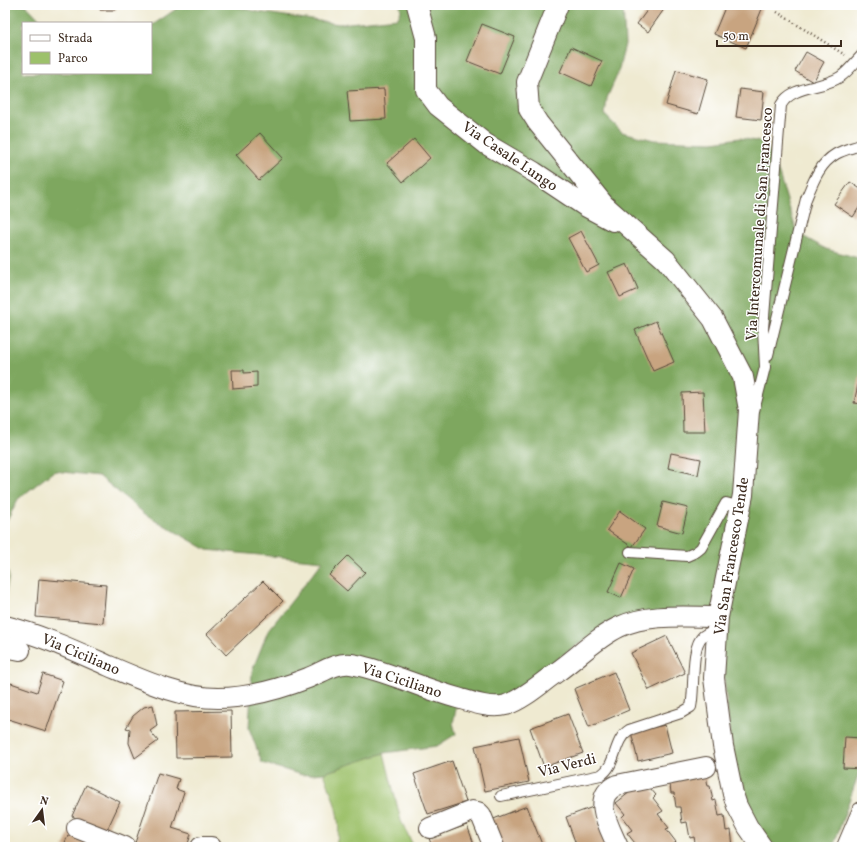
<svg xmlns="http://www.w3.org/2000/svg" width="867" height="852" viewBox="0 0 867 852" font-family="Vollkorn,serif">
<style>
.green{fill:#9dc16b;stroke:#6c7644}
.forest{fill:#7ea75f;stroke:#5c683e}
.building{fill:#c8a480}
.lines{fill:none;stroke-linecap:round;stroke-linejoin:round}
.service-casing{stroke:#564739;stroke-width:12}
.minor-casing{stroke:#564739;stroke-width:22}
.path{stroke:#564739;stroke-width:2.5;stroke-dasharray:1 3;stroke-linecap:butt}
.service{stroke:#fff;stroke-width:10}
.minor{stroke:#fff;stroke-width:20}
.labels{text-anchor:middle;stroke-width:3;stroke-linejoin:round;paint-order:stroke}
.street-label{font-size:15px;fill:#3b2a1e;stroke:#fff}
</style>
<rect width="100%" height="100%" fill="#fff"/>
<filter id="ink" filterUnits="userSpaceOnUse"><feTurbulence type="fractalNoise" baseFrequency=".025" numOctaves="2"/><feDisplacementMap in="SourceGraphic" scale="8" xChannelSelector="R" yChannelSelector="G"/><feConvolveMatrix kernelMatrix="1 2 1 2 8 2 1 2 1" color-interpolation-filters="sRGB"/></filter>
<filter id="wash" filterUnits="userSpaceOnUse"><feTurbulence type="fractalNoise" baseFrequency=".012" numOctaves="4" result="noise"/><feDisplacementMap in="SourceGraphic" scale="16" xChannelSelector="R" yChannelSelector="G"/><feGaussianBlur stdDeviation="0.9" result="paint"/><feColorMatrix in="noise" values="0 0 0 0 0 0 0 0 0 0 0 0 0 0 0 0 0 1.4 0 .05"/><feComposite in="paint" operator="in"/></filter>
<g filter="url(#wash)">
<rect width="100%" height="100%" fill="#efead1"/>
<path class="green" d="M5,564L9,576L5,597Z
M384,753L401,821L414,847H335C345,823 332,796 324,773Z"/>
<path class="forest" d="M5,5H26L43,23H23V73H151V26L182,5H230L258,12L339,24L398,18L401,11L400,5H623L625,44L618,73L607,98L605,115L622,132L654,140L713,142L740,138L766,143L779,174L797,233L826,249L862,259V764L833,847H762L737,806L718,617L607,623L509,695L497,699L460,691L453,723L456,734L437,746L384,753L324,773L302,775L262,763L249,728L252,671L268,631L323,561L207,550L145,514L99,476L54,471L18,499L5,525Z"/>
<g id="blocks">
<path class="building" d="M100,5H116V10H100Z
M651,5H667L648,32L637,24Z
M726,5H753L762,9L746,48L714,34Z
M482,24L515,37L500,74L467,61Z
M571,47L602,61L591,86L560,72Z
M806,52L824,62L813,82L795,71Z
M676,70L708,79L698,114L666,105Z
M384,89L386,119L350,121L347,91Z
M740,89L764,92L761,120L736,117Z
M260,133L283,158L259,180L236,155Z
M414,139L430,158L403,182L387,163Z
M850,182L862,190V203L853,217L834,204Z
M581,231L599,265L586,272L568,238Z
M627,264L638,289L620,297L608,272Z
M656,321L674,362L653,371L635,330Z
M232,370H244V373L257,372V387L233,389Z
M861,371H862V404L854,403Z
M703,392L705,432H683L682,393Z
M671,453L701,459L698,475L668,468Z
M663,502L688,508L682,533L657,526Z
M620,511L645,529L632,547L607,530Z
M348,556L365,572L347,591L329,575Z
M621,563L634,569L621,598L608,592Z
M39,579L106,585L103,623L36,617Z
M263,581L283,601L226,655L207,634Z
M667,636L685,673L649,690L631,653Z
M614,672L629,710L589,727L574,689Z
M43,674L63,681L46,731L5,718V702L11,683L37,692Z
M153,705L157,726L150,731L158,741L135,758L129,743L130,729L126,728L133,716L144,707Z
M231,711L232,757L176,758L175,712Z
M568,714L583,753L544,767L530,728Z
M665,725L672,753L638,761L631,732Z
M519,737L529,782L485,791L475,746Z
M845,737L862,738V769L843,768Z
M452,761L466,802L428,814L414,774Z
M705,770L708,786H710L713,801L716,800L719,816L724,815L726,831L731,830L733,847H696L694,837L690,838L687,822L682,823L680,807H676L674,793H671L669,776Z
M158,773L179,779L176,789L184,792L172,828L191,834L187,847H148L135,843Z
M644,781L656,795L653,798L663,811L658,814L669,828L666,829L676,842L673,845L674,847H638L627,833L632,830L622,817L625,814L616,803Z
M86,785L120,802L106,832L72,816Z
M527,806L543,847H502L491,820Z
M593,807L607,847H577L566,817Z
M467,825L475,847H432L429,838Z
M70,831L104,847H63Z"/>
</g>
</g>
<g filter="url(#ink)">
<use href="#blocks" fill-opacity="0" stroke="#564739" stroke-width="1"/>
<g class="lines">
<g class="service-casing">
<path id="service" d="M768,355L806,199C813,182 819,164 836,154C843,150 852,148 860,145
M754,411L765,367L763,329L781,105C792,85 822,89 840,77C848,72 855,62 862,55
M630,552L687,556L696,552L701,548L726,503L741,507
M501,796L601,775C617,765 613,740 629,730L681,713L691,707C695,690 690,647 703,636C707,633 713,631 717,629"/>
</g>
<g class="minor-casing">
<path id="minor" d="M417,5L426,38V90L438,106L486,144L534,172L585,206L613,221
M558,5L527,82L529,109L538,123L604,205L666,260L713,319L743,377L749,410L743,495L718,617L714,678L723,746L733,794L737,806L748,827L762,847
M5,626C41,635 75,651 109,666C142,680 181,698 218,698C248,698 280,689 308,678C321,673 336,662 351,664C371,667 390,675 410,682C426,688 443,694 461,699C474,703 492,709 506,705C524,699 541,683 557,672C578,657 596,638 619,627C649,613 686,617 718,617
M5,647L20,650
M77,828L125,847
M430,828L472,811L478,812L481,815L494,847
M201,847H211
M618,847C610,828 590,797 617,785L706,767
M847,847L862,812"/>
</g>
<path class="path" d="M777,12L845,55"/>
<use href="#service" class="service"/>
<use href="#minor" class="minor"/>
</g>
</g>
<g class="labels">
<g class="street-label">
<text transform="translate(510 156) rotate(34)" y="5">Via Casale Lungo</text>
<text transform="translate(759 224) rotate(-86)" y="5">Via Intercomunale di San Francesco</text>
<text transform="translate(731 556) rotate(-81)" y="5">Via San Francesco Tende</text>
<text transform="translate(81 654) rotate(23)" y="5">Via Ciciliano</text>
<text transform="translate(402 680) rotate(18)" y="5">Via Ciciliano</text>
<text transform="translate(567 765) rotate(-14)" y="5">Via Verdi</text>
</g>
</g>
<rect width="867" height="852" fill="none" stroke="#fff" stroke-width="20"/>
<rect x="22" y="22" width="130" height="52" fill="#ffffff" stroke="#b1aaa5"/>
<rect x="30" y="35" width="20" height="6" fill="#ffffff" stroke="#b1aaa5"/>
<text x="58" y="42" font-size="12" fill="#3b2a1e">Strada</text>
<rect x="30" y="52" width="20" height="12" fill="#9dc16b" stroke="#b1aaa5"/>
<text x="58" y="62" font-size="12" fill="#3b2a1e">Parco</text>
<g transform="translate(42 810) rotate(14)" stroke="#ffffff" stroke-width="3" paint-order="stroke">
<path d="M0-3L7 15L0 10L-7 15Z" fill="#3b2a1e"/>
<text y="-6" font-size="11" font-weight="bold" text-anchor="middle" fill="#3b2a1e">N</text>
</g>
<path d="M717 40v6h124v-6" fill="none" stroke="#3b2a1e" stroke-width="2"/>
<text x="723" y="40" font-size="12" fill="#3b2a1e" stroke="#ffffff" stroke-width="3" paint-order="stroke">50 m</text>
</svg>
